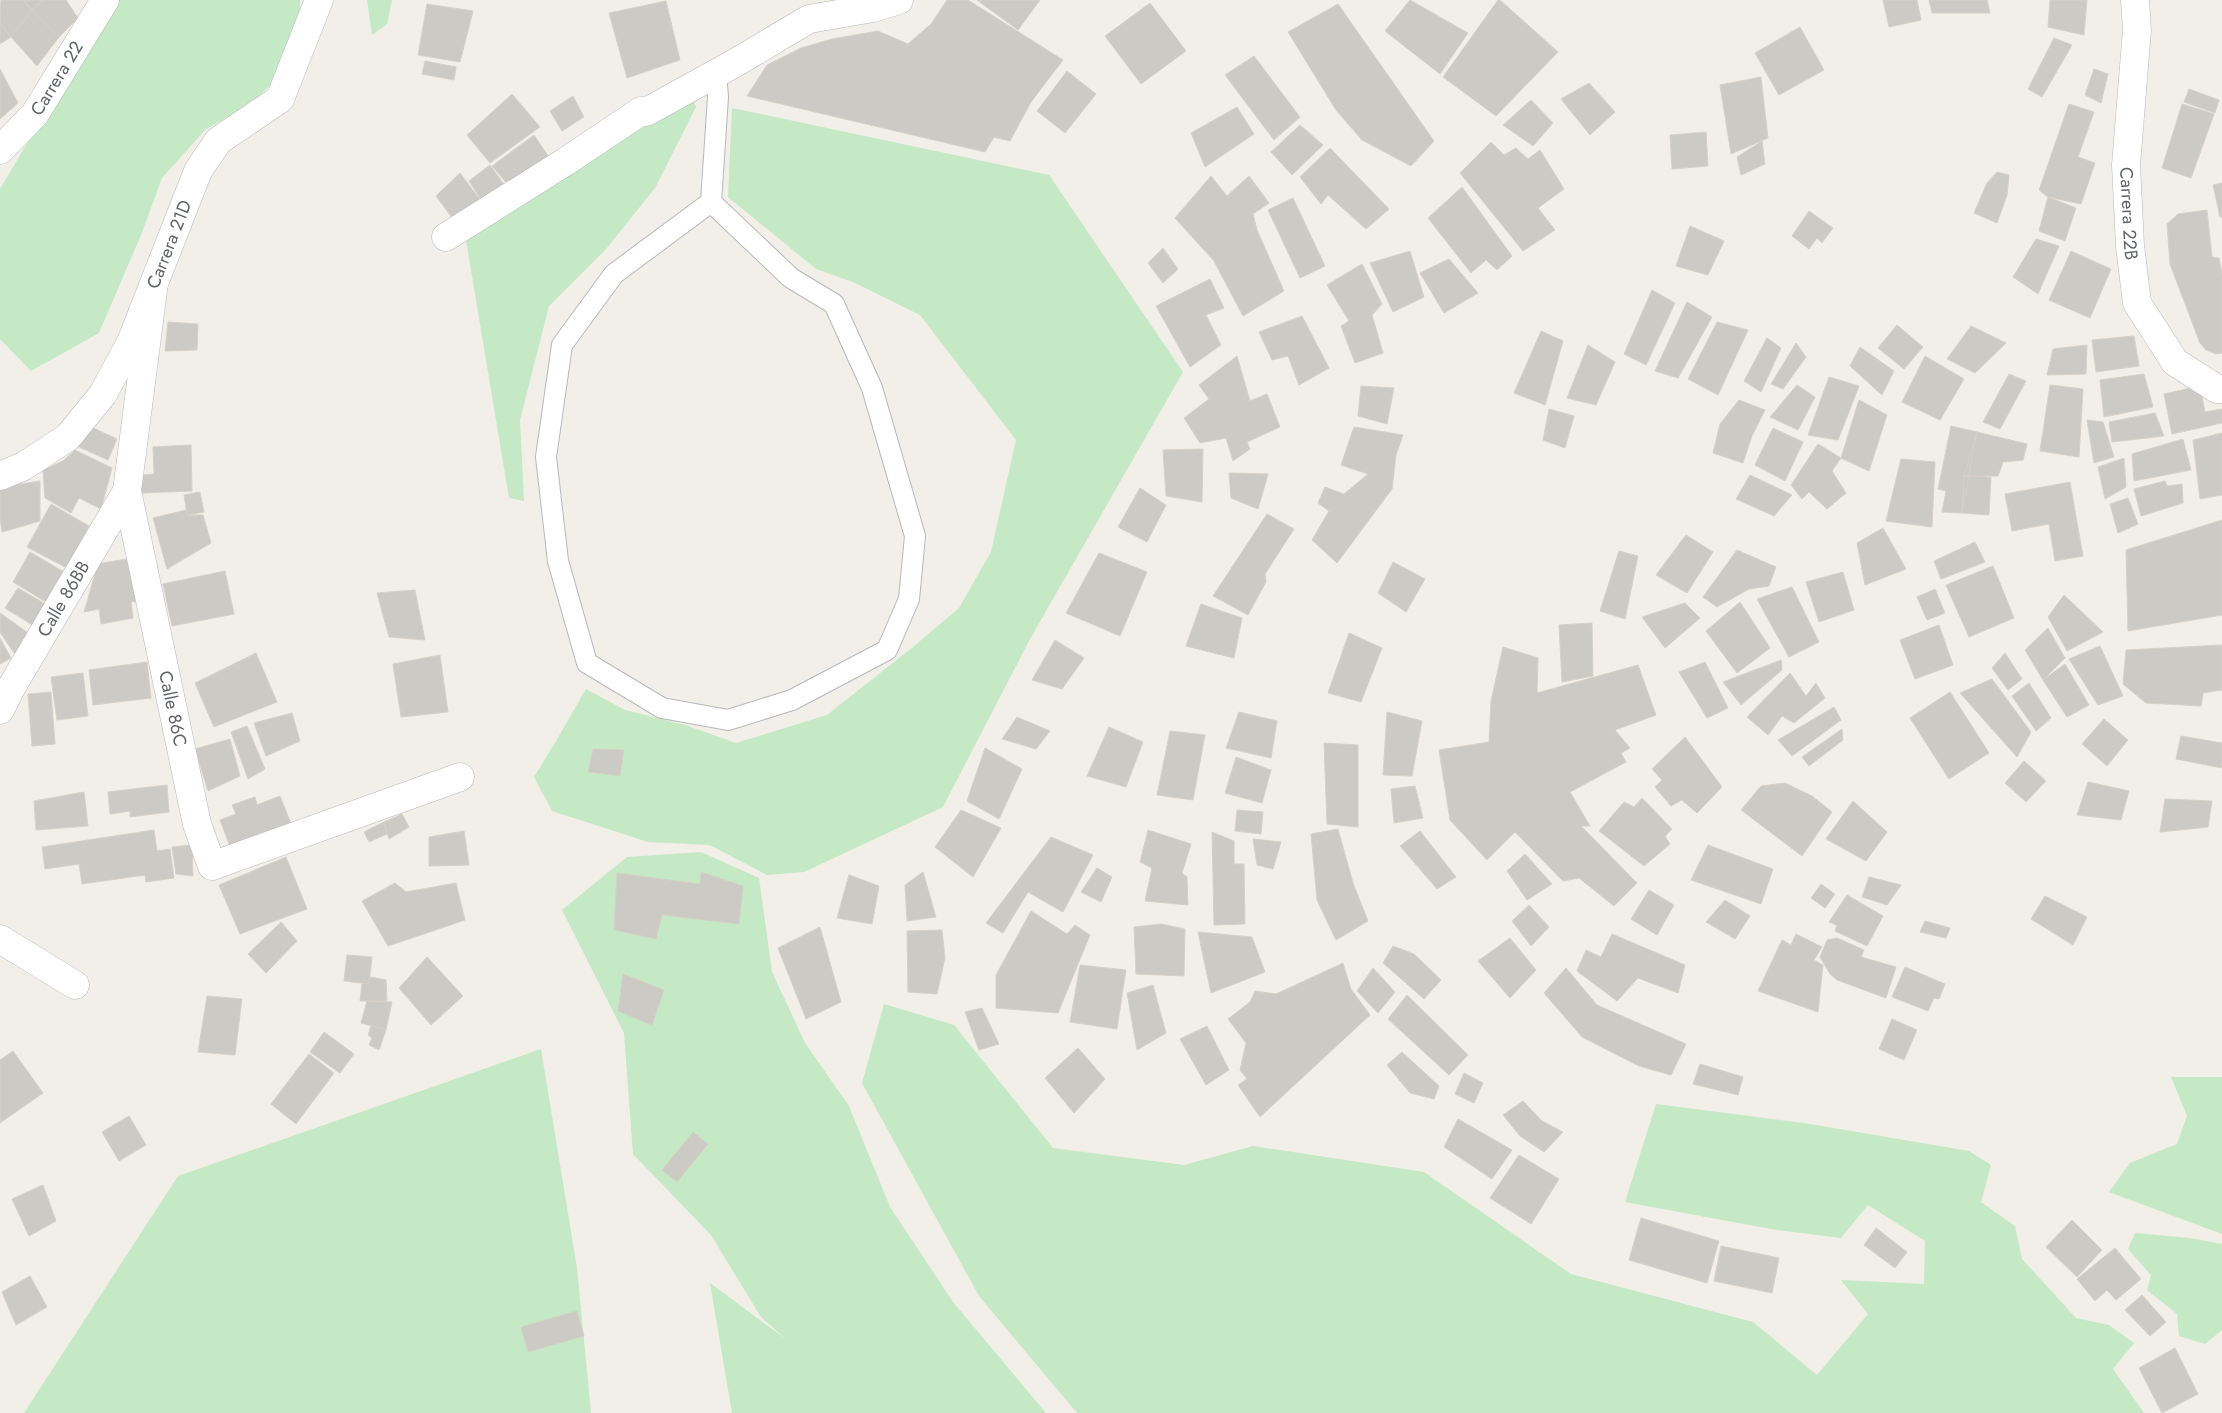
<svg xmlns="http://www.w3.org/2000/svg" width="2222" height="1413" viewBox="0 0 2222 1413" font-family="Jost,sans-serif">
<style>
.green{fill:#c5e8c5}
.building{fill:#cccac5;stroke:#d6d1c6}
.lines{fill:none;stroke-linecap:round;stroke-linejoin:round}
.lane-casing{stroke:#b5b8bc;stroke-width:22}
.street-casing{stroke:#b5b8bc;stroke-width:29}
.lane{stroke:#fff;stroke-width:20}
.street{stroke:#fff;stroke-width:28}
.labels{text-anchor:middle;stroke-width:4;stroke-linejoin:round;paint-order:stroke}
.street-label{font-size:18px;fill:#5f6368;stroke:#fff}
</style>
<rect width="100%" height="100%" fill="#f1efe8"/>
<path class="green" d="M112,0H300L301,18L278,78L251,103L205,130L162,178L141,235L99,333L31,371L0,339V189Z
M367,0H392L387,24L372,35Z
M693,98L696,107L655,188L606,249L549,306L520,420L524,501L509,498L465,234Z
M732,108L1049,175L1183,372L1030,639L943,807L804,872L767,875L710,845L648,842L552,811L534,777L559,736L586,689L625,710L685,725L736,743L827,715L913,647L959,608L991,552L1016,440L920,315L853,282L816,269L728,197Z
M701,852L759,878L772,972L805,1043L849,1106L890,1207L953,1302L1046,1413H732L710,1283L787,1340L761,1317L711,1235L633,1154L624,1033L562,910L627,857Z
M884,1004L954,1025L1053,1148L1184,1165L1253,1146L1424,1172L1571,1274L1753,1322L1817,1375L1868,1314L1841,1280L1924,1284L1925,1241L1868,1205L1841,1238L1771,1229L1625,1202L1656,1104L1804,1123L1969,1151L1991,1165L1981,1202L2015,1226L2022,1259L2076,1318L2109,1325L2134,1343L2113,1369L2144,1413H1077L979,1296L862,1083Z
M541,1049L577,1268L591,1413H24L178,1176Z
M2171,1077H2222V1234L2109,1192L2130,1163L2177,1144L2187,1116Z
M2135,1233L2190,1238L2222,1244V1330L2205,1344L2179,1336L2177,1314L2147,1290L2151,1275L2128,1249Z"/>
<path class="building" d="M1,0H23L32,10L11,37L0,22Z
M23,0H43L32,10Z
M43,0H66L78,18L59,37L32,10Z
M947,0H968L1063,60L1031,102L1010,141L994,137L985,152L747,96L767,65L801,48L832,39L878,31L908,44L931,24Z
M977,0H1040L1018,30Z
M1410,0L1468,33L1440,74L1385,31Z
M1498,0H1500L1558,52L1496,116L1443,77Z
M1883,0H1917L1921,20L1889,27Z
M1929,0H1987L1990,13H1932Z
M2050,0H2087L2084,35L2048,27Z
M666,1L680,60L627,78L609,13Z
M1150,3L1186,51L1141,84L1105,36Z
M427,4L473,11L460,62L418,55Z
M1338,4L1434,141L1411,166L1362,140L1336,110L1288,32Z
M32,10L59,37L37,66L11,37Z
M0,22L11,37L0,44Z
M1800,27L1824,70L1779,95L1755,53Z
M2054,38L2072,45L2042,97L2028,89Z
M1254,56L1300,117L1274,140L1225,75Z
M425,61L456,67L454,80L422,74Z
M0,69L18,103L0,119Z
M2094,69L2108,74L2101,103L2085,95Z
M1067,71L1096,94L1065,133L1037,111Z
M1761,77L1768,138L1731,154L1720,85Z
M1589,83L1615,112L1590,135L1561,99Z
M2189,89L2219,100L2215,113L2184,102Z
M512,94L540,127L490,163L467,135Z
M573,96L584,117L562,131L550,111Z
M1531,100L1553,123L1533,146L1503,125Z
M2069,104L2094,112L2078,157L2095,163L2081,204L2048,197L2039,190Z
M2182,104L2214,114L2191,178L2162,168Z
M1237,107L1254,134L1205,167L1191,133Z
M1300,125L1323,145L1292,175L1271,152Z
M1706,132L1708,166L1672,169L1670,135Z
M534,135L550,159L511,188L492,166Z
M1762,141L1765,164L1741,175L1737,157Z
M1491,142L1504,155L1516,148L1528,159L1540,150L1564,189L1538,208L1555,230L1523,251L1460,173Z
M1330,148L1389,209L1366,229L1328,195L1321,204L1300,177Z
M490,165L508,190L485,206L469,181Z
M1997,172L2009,175L2007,195L1997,223L1974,213L1987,183Z
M460,173L484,205L456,223L436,196Z
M1211,176L1227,196L1249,176L1269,203L1253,214L1257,230L1284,291L1243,316L1214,261L1175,218Z
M2222,183V217H2220L2213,185Z
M1462,187L1512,256L1497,270L1486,260L1471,273L1428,218Z
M2048,197L2076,208L2065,241L2039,231Z
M1293,198L1325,266L1300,278L1268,210Z
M2207,210L2212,257L2219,258L2222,274V353L2216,354L2206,350L2200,343L2170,264L2167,224L2178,214Z
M1809,211L1833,228L1822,243L1817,238L1809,249L1792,236Z
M1690,226L1724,241L1708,275L1676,266Z
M2036,239L2059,246L2038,294L2013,277Z
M1163,248L1178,269L1163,283L1148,263Z
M1410,251L1424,297L1393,312L1370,263Z
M2071,251L2111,269L2090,318L2049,300Z
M1449,259L1478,293L1444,313L1420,273Z
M1362,264L1382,304L1372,315L1383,353L1355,363L1341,326L1349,321L1327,285Z
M1210,279L1224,308L1206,315L1221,345L1190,367L1156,306Z
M1652,290L1675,303L1646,365L1624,354Z
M1687,302L1712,317L1678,378L1655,371Z
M1302,316L1329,368L1299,385L1288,356L1272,360L1259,332Z
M168,322L198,324L197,350L165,351Z
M1717,322L1748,330L1718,395L1688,379Z
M1897,325L1923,347L1904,369L1878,348Z
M1971,326L2006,343L1975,373L1947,359Z
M1541,331L1563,341L1545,405L1514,393Z
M2134,336L2139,366L2096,372L2092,340Z
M1767,338L1781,348L1761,392L1744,381Z
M1796,343L1806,357L1783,389L1771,384Z
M1588,345L1615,362L1596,405L1567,398Z
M2087,345L2086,374L2047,375L2053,349Z
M1860,347L1894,371L1882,395L1850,366Z
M1237,356L1250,401L1267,394L1280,427L1247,442L1250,449L1233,461L1226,438L1200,443L1184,418L1209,399L1199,385Z
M1925,356L1964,379L1940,420L1902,402Z
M2009,374L2026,381L2000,429L1983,422Z
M2144,374L2153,407L2104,417L2100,380Z
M1829,377L1859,386L1838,440L1808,435Z
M1797,385L1815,397L1798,430L1770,417Z
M2050,385L2083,389L2079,457L2040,451Z
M1361,386L1394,388L1387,424L1358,416Z
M2200,386L2205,412L2222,409V423L2172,434L2164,394Z
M1739,400L1765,410L1752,436L1743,463L1713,453L1720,424Z
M1859,400L1887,415L1869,471L1841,458Z
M1549,409L1574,416L1565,448L1543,440Z
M2155,413L2164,436L2112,442L2109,422Z
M2087,420L2103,422L2114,457L2094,463Z
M89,426L117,439L108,460L79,447Z
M1951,426L1977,432L1962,513L1942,512L1946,491L1938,489Z
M1354,427L1403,435L1396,455L1392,489L1337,563L1312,540L1329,511L1318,503L1325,487L1344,494L1368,474L1341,465Z
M1773,428L1803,442L1785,481L1755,465Z
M1977,432L2027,444L2023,460L2003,462L1998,476H1964Z
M2222,433V495L2200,499L2193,440Z
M2183,439L2191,470L2134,481L2132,454Z
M1818,444L1841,458L1832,471L1846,493L1827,509L1809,492L1802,499L1791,485Z
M191,445L192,491L141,493V475L154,474L153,447Z
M1203,449L1202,502L1166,496L1163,450Z
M75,450L112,468L101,509L79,498L71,513L45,498L43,470L63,461Z
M2124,458L2126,487L2105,499L2098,467Z
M1901,459L1935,462L1932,527L1886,521Z
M1229,473L1268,474L1258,509L1231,498Z
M1750,475L1792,495L1774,516L1736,499Z
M1964,476L1991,477L1989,515L1962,513Z
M40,481V521L2,532L0,518V487Z
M2165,481L2167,486L2182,484L2183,503L2141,516L2134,489Z
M2070,482L2083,556L2055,561L2049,524L2012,531L2005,494Z
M1140,488L1166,505L1147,542L1118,527Z
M200,492L204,512L187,515L184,495Z
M2128,498L2138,524L2118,533L2110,504Z
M51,504L89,526L67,568L27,547Z
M186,510L187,515H203L211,543L167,569L153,518Z
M1267,514L1294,529L1265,574L1266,582L1248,615L1213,596Z
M2222,520V615L2128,631L2126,550Z
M1883,528L1906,569L1865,585L1857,543Z
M1686,535L1713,552L1687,593L1656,575Z
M1975,542L1985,562L1941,579L1934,561Z
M1737,550L1776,567L1769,586L1749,589L1717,607L1703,597Z
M1619,551L1638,556L1625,619L1600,611Z
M30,552L69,575L51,605L13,582Z
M1099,553L1147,572L1120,636L1066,613Z
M132,558L139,601L131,602L133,618L101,624L99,609L84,612L98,564Z
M1393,562L1425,579L1406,612L1378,593Z
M1993,566L2014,618L1969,637L1946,585Z
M225,571L234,614L172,626L163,584Z
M1843,572L1854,610L1819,622L1806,582Z
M1792,587L1819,642L1789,657L1757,599Z
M18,588L47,605L34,626L5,608Z
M1935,589L1945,613L1927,620L1917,597Z
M415,590L425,640L389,637L377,593Z
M2064,595L2103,632L2067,651L2048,617Z
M1740,602L1770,648L1737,673L1706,631Z
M1685,603L1700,618L1665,648L1642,617Z
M1201,604L1242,618L1234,658L1186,646Z
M0,613L31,635L18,659L0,632Z
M1592,623L1593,676L1562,682L1559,625Z
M1939,625L1953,665L1915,679L1900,640Z
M2048,628L2065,658L2043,680L2025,650Z
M1349,633L1382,648L1361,702L1328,693Z
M0,638L11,658L0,664Z
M1055,640L1084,658L1062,689L1032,680Z
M2222,645V690L2203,693L2201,706L2146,703L2123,684L2126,650Z
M2100,646L2123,696L2098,705L2069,659Z
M1503,647L1538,658L1537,693L1638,665L1656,715L1615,730L1630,748L1621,753L1626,762L1570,792L1590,826H1581L1637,883L1614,906L1579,878L1563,881L1515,832L1487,860L1450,820L1439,750L1489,742L1491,701Z
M256,653L277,702L214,727L195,683Z
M2005,653L2022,679L2008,690L1992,668Z
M440,655L448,712L401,717L393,664Z
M1781,660L1782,670L1741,705L1723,682Z
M147,662L151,698L93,705L89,670Z
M1705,662L1728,708L1707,718L1679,672Z
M2065,664L2089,705L2067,717L2043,680Z
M83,673L88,716L57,720L51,677Z
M1790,673L1806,696L1816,683L1825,698L1794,723L1782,716L1768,735L1747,717Z
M1992,679L2031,732L2017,757L1960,693Z
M2029,683L2051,718L2036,731L2012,696Z
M51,692L55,744L32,746L28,694Z
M1950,692L1989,753L1949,779L1910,718Z
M1834,707L1841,720L1792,756L1778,740Z
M1239,712L1277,721L1271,758L1226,748Z
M1387,712L1422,721L1412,776L1383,775Z
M292,713L300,741L266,756L254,723Z
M1017,717L1050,731L1036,749L1002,739Z
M2104,719L2128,740L2107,766L2082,744Z
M247,726L265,769L248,779L231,732Z
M1109,727L1143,742L1126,787L1087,776Z
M1842,729L1843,740L1809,766L1802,757Z
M1170,731L1205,735L1193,800L1157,795Z
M2181,736L2222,743V768L2176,759Z
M1685,737L1722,787L1697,813L1682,800L1671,806L1655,787L1662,780L1652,769Z
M230,739L240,776L208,791L195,749Z
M1324,743L1358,745V827L1327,824Z
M985,748L1022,769L999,819L967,801Z
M593,749L624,750L620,776L588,772Z
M1236,757L1271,770L1262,803L1225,793Z
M2024,761L2046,781L2026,802L2005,783Z
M2088,782L2129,791L2121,820L2077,815Z
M1785,783L1812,796L1832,812L1802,856L1741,810L1761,786Z
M167,785L169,812L130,817V811L110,814L108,792Z
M1415,786L1423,818L1394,823L1391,789Z
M84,792L88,826L36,830L34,801Z
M280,796L292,826L231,849L220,820L236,814L232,805L255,797L257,805Z
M1642,798L1672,829L1665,836L1670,844L1644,866L1599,831L1624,802L1634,807Z
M2165,799L2212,801L2208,827L2160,832Z
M1853,801L1887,832L1866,861L1826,839Z
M961,810L1001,828L973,877L935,847Z
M1237,810L1263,812L1261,834L1235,831Z
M402,814L409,827L389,839L384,822Z
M384,822L387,834L369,842L364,832Z
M1338,829L1353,883L1368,921L1336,940L1317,900L1311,834Z
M154,830L157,851L170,849L174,878L146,882L145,875L82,884L79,864L45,869L42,847Z
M1148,830L1191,844L1182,873L1187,877L1188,905L1145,901L1152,868L1140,862Z
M464,831L469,865L429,866V837Z
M1420,831L1456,877L1437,889L1400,846Z
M1212,832L1234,841V864H1244L1245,924L1214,925Z
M1051,837L1093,855L1063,912L1028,892L1003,933L986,923Z
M1253,839L1281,842L1273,869L1257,865Z
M192,845L193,876L176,874L172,847Z
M1708,845L1773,869L1761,904L1691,880Z
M1525,854L1552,884L1527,900L1507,871Z
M286,857L307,909L240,934L219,885Z
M1097,868L1112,877L1101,902L1081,892Z
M701,872L743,886L739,924L662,915L656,939L614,930L617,873L700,884Z
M923,872L936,917L907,921L905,885Z
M849,875L879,886L872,924L837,918Z
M1869,877L1901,885L1887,905L1862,897Z
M395,883L406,892L456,883L465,920L388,946L362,901Z
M1821,884L1835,894L1825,908L1811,898Z
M1649,890L1674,905L1657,935L1631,919Z
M1847,895L1883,916L1867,946L1835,931L1837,925L1829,922Z
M2045,896L2087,917L2073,945L2031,919Z
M1725,900L1750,916L1735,939L1706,922Z
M1529,905L1549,927L1531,946L1512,921Z
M1031,911L1067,934L1075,925L1090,935L1058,1013L996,1008V975Z
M1925,921L1950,928L1946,938L1920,932Z
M281,922L297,941L266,973L248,954Z
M1161,924L1185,929L1184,976L1136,974L1134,927Z
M820,927L841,1002L806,1019L778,948Z
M942,930L945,958L937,994L908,992L907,931Z
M1198,932L1252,937L1265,972L1211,993Z
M1612,934L1685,965L1678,993L1638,978L1617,1001L1577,971L1586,950L1601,957Z
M1796,934L1822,947L1814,960L1823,965L1818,1012L1758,991L1782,940L1791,945Z
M1510,938L1536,970L1510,998L1478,961Z
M1837,938L1864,950L1861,957L1896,967L1886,998L1837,980L1830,974L1820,957L1827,940Z
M1393,946L1414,954L1441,980L1424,999L1383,963Z
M347,955L372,957L369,984L344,981Z
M427,957L463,996L431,1025L399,988Z
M1343,963L1351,989L1370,1015L1260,1117L1238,1085L1247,1079L1240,1070L1246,1043L1228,1019L1250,1002L1255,991L1276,994Z
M1080,965L1126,970L1117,1029L1070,1022Z
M1905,967L1945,984L1939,999L1934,998L1928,1011L1892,997Z
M1373,968L1395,992L1378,1013L1357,991Z
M1566,968L1597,1005L1686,1044L1671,1075L1639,1066L1582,1037L1544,993Z
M623,974L664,990L652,1025L618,1011Z
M370,977L386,980L387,1001H360L362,983L369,984Z
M1153,985L1166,1033L1137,1050L1127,993Z
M1407,995L1468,1055L1449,1075L1388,1019Z
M207,996L242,999L235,1055L198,1052Z
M367,1001L392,1002L386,1030L361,1023Z
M982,1008L999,1044L979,1050L965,1012Z
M1892,1019L1917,1030L1904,1060L1879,1049Z
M371,1026L386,1030L379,1050L369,1045L372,1038L368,1035Z
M1207,1026L1229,1070L1206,1085L1180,1039Z
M324,1032L354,1054L340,1073L310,1052Z
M1078,1048L1105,1079L1074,1113L1045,1078Z
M13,1051L43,1093L0,1123V1060Z
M1402,1052L1439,1086L1434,1099L1410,1093L1387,1065Z
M309,1054L334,1073L296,1124L271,1104Z
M1700,1064L1743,1077L1738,1095L1693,1084Z
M1464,1073L1483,1083L1474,1103L1455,1094Z
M1523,1101L1542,1121L1563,1132L1544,1152L1520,1136L1503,1115Z
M129,1116L146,1145L119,1161L102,1132Z
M1458,1119L1512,1150L1492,1179L1444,1147Z
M693,1132L708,1144L677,1182L662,1170Z
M1519,1155L1559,1179L1531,1224L1490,1198Z
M43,1185L56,1221L29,1236L12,1199Z
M1641,1218L1719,1241L1707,1283L1629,1260Z
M2072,1220L2102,1250L2077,1277L2046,1247Z
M1876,1228L1907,1252L1895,1268L1864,1245Z
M1721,1246L1779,1258L1772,1293L1714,1281Z
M2115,1248L2141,1279L2116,1300L2107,1290L2095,1301L2077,1279Z
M30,1276L47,1307L16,1325L2,1292Z
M2142,1295L2166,1322L2150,1336L2125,1310Z
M577,1311L584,1336L528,1352L521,1327Z
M2175,1348L2198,1394L2162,1413L2139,1368Z"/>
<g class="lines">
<g class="lane-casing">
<path id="lane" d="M711,202L791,278L834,304L872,388L915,536L909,599L887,650L792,700L728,720L662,708L587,663L558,561L546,457L562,345L614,274L711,202L718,97L716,72"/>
</g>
<g class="street-casing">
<g id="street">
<path id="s1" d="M2135,0L2137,30L2126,165L2130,246L2137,303L2175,362L2217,389H2222"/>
<path id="s2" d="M0,150L35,114L105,0"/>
<path d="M446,237L565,162L641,111L646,112L735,63L809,19L873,8L899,0"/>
<path id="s3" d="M153,290L127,491L197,824L212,866L460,777"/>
<path id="s4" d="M0,476L24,466L68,437L103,394L131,342L198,171L218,141L280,99L319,0"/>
<path id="s5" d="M0,710L11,688L127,491"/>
<path d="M0,939L75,985"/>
</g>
</g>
<use href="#lane" class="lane"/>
<use href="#street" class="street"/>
</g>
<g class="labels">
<g class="street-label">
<text dy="6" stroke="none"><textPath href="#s2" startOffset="92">Carrera 22</textPath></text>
<text dy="6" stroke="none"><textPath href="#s1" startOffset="214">Carrera 22B</textPath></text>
<text dy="6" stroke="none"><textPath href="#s4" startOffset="298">Carrera 21D</textPath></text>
<text dy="6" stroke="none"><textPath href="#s5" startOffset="128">Calle 86BB</textPath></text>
<text dy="6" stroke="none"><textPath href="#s3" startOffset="425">Calle 86C</textPath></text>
</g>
</g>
</svg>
